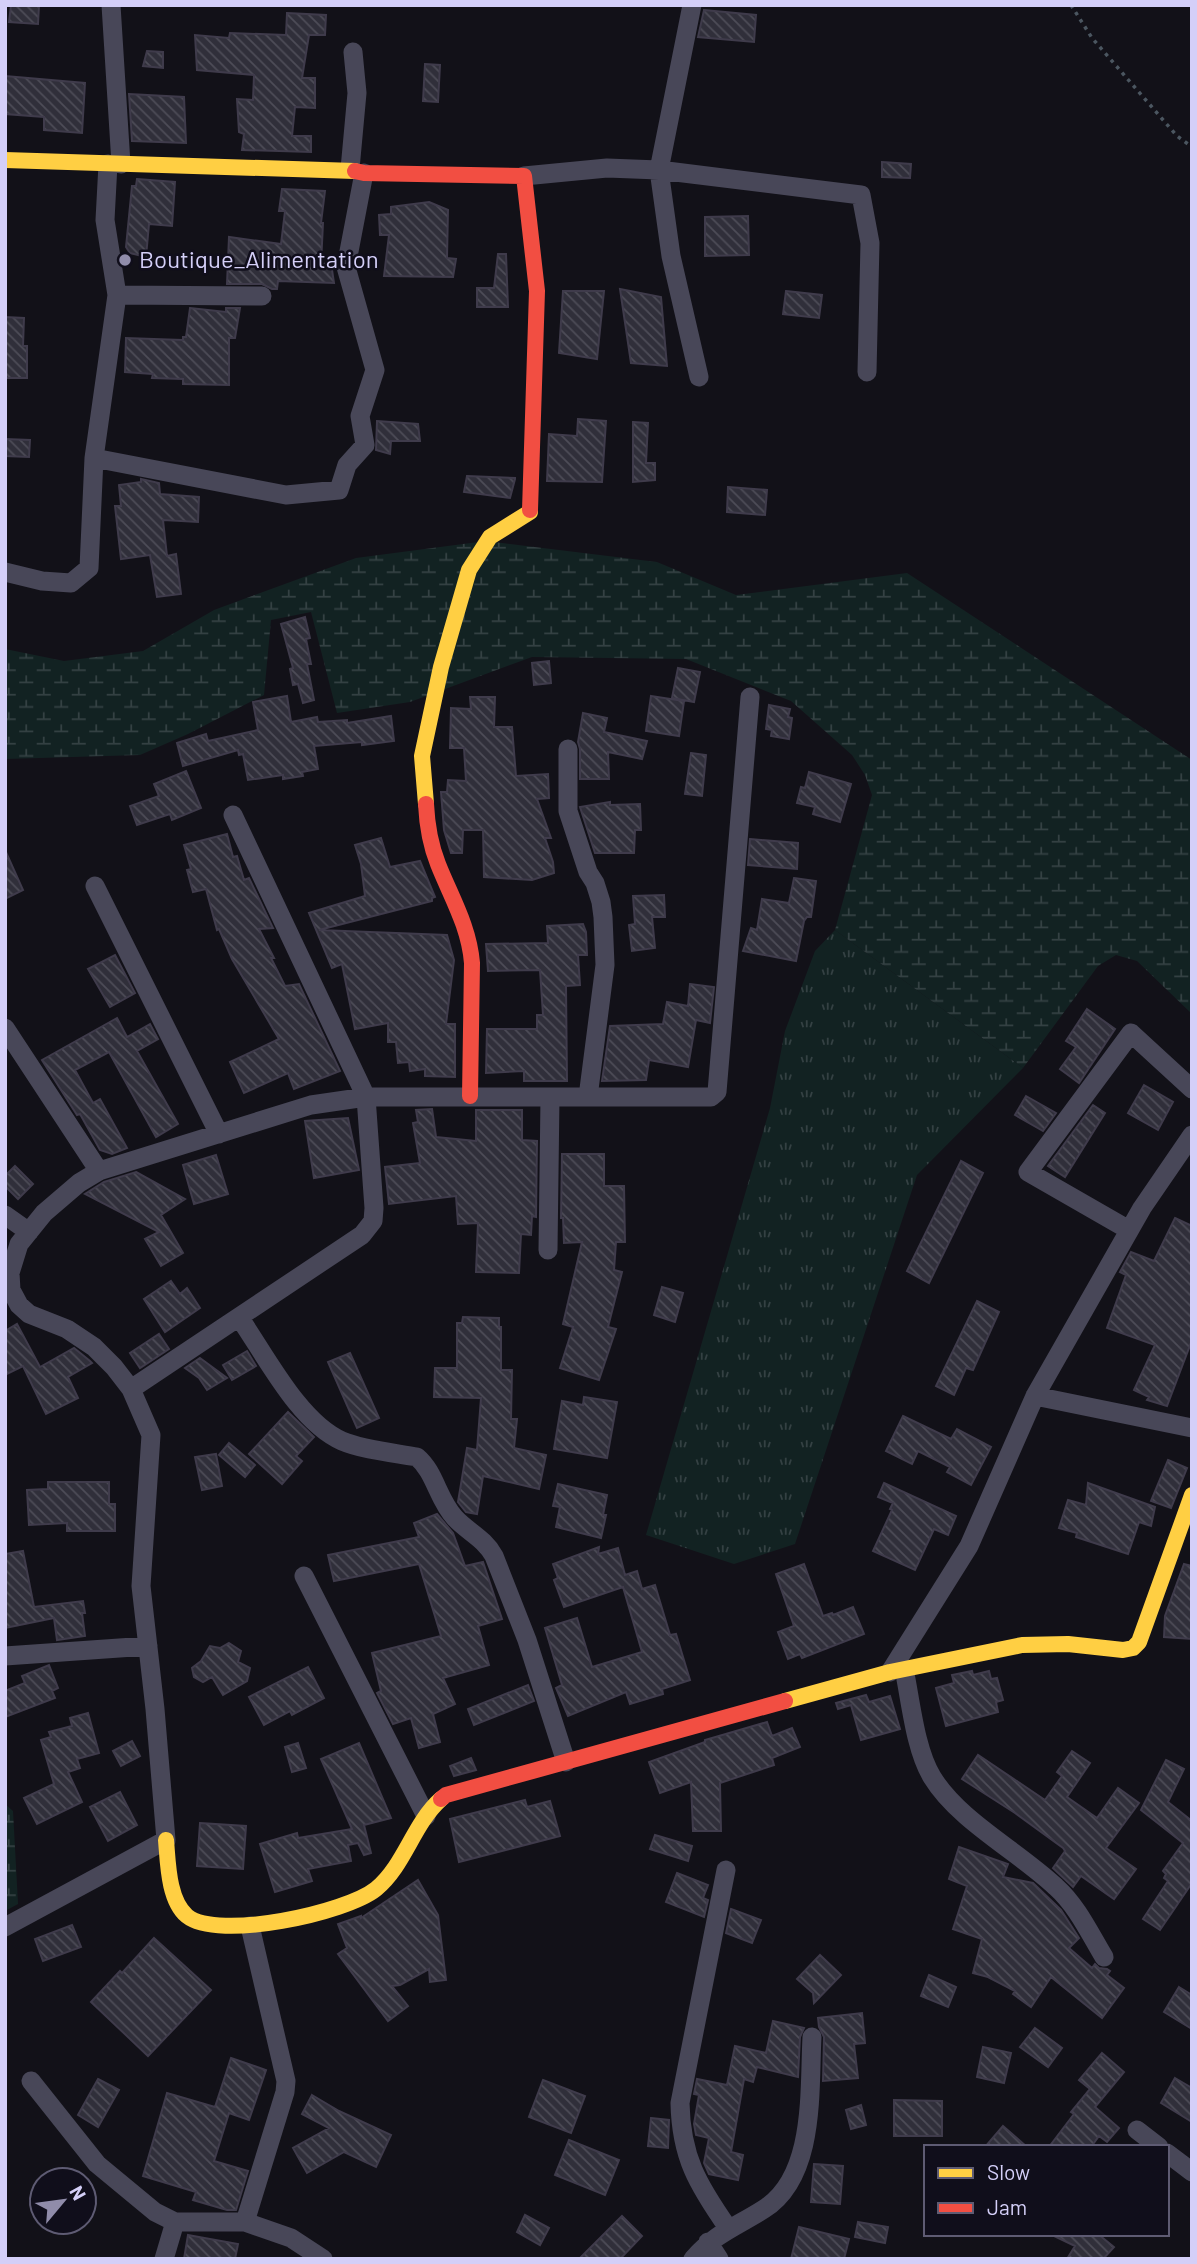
<svg xmlns="http://www.w3.org/2000/svg" width="1197" height="2264" viewBox="0 0 1197 2264" font-family="Barlow,sans-serif">
<style>
.grass{fill:url(#grass-tufts)}
.wetland{fill:url(#wetland-marsh)}
.building{fill:url(#building-back-hatch);stroke:#3f3b4b;stroke-width:2}
.lines{fill:none;stroke-linecap:round;stroke-linejoin:round}
.path{stroke:#4b5660;stroke-width:3.5;stroke-dasharray:3.5 5;stroke-linecap:butt}
.street{stroke:#484758;stroke-width:19}
.slow{stroke:#ffcf43;stroke-width:16}
.jam{stroke:#f24e42;stroke-width:16}
.poi-dot{fill:#908caa;stroke:#100e1b;stroke-width:2.5}
.labels{text-anchor:middle;stroke-width:5;stroke-linejoin:round;paint-order:stroke}
.poi-label{font-size:24px;fill:#d4cff8;stroke:#100e1b;text-anchor:start}
</style>
<defs>
<pattern id="grass-tufts" width="24" height="20" patternUnits="userSpaceOnUse" patternTransform="scale(1.75)"><rect width="24" height="20" fill="#122222"/><path d="M3 7l-1-3M5 7V3M7 7l1-3M15 17l-1-3M17 17v-4M19 17l1-3" fill="none" stroke="#344143"/></pattern>
<pattern id="wetland-marsh" width="20" height="14" patternUnits="userSpaceOnUse" patternTransform="scale(1.75)"><rect width="20" height="14" fill="#122222"/><path d="M1 5h8M5 5V1M11 12h8M15 12V8" fill="none" stroke="#344143"/></pattern>
<pattern id="building-back-hatch" width="6" height="6" patternUnits="userSpaceOnUse" patternTransform="scale(1.75)"><rect width="6" height="6" fill="#302f3a"/><path d="M-1 5l2 2M0 0l6 6M5-1l2 2" fill="none" stroke="#4d4c57"/></pattern>
</defs>
<rect width="100%" height="100%" fill="#121118"/>
<path class="grass" d="M835,930L1023,1068L917,1175L795,1544L734,1564L646,1535L770,1108L785,1031L815,951Z"/>
<path class="wetland" d="M486,541L657,562L736,595L907,573L1192,760V1014L1137,961L1116,955L1098,966L1023,1068L835,930L872,795L865,775L852,755L791,701L686,659L532,657L410,702L337,713L311,612L271,620L264,695L188,734L140,755L5,759V649L64,661L143,651L214,610L356,558Z
M5,1804L13,1811L18,1904L5,1911Z"/>
<path class="building" d="M11,5L39,6L38,24L9,22Z
M704,10L756,15L754,42L698,37Z
M287,13L326,15L325,35H309L302,78H315V108L295,107L292,136H311V152L242,150L244,134L239,132L237,99L253,100L254,75L197,70L195,35L229,38L230,33L286,35Z
M147,51L163,52V68L143,66Z
M425,64L440,65L438,102L423,101Z
M5,76L85,83L82,133L44,130V117L5,114Z
M129,94L184,97L186,143L132,141Z
M882,162L911,164L910,178L882,177Z
M137,179L175,182L172,226L149,224L146,257L130,253L126,247L132,186H136Z
M282,189L325,191L321,223H323L321,264L331,263L334,283L278,281L277,289H272L262,284H227L229,237L281,244L285,211H279Z
M429,202L448,210L447,258L456,259L453,277L384,276L389,235H380L379,215L391,214V207Z
M748,216L749,255L705,256V217Z
M498,254H506L508,307H477V288H494Z
M620,289L661,297L667,366L631,363Z
M563,291H604L597,359L559,353Z
M786,291L822,295L819,318L783,314Z
M190,308L226,312V308H240L235,338H229V385L183,384V379L152,378L153,374L125,372L126,338L183,340V337H186Z
M5,317L24,318L23,346H27V378H5Z
M578,419L606,421L602,482L547,481L549,434L577,436Z
M377,421L418,424L420,441H391L390,454L376,450Z
M633,422L648,423L646,463H655V480L633,482Z
M5,439L30,440L29,457L5,456Z
M467,476L515,478V479L510,498L464,492Z
M141,479L159,483L160,494L199,497L198,522L163,520L167,556L176,554L181,594L157,597L150,555L121,559L115,506H121L119,485L141,482Z
M728,487L767,490L765,515L727,512Z
M305,617L310,638L306,639L311,664H307L314,700L303,703L298,684L293,685L290,669L293,668L281,624Z
M549,661L551,683L534,685L532,663Z
M678,668L700,672L694,702L672,698Z
M287,696L291,722L317,717L318,722L347,720V723L391,716L394,741L362,745V742L314,746L318,769L302,772L303,776L283,779V775L248,780L243,754L239,755L238,750L183,766L177,743L206,734L208,741L258,730L253,702Z
M651,696L684,701L679,736L646,731Z
M470,697H495L494,727H512L516,776L548,774L549,798L537,799L551,838H545L553,862L554,873L532,880L484,877L483,830H463L462,853H451L444,830L441,792H447L448,780L466,781L464,748H450L451,708L471,709Z
M769,705L790,709L788,717L792,718L789,739L771,736L772,730L766,729Z
M583,713L607,718L604,732L647,741L642,759L608,752L609,779H580V749L578,742Z
M691,753L706,755L702,796L685,794Z
M186,771L201,808L172,820L170,814L137,825L130,806L159,796L154,784Z
M809,772L851,784L840,822L813,814L815,807L797,803L801,787L805,788Z
M610,802V805L640,804L641,830H635L634,853H595L580,807Z
M227,834L233,857L237,856L244,880L249,878L273,928L259,929L274,958H271L285,986L299,984L340,1071L294,1089L288,1073L244,1093L230,1062L279,1039L232,959L219,929L217,930L206,889L193,892L187,870L191,869L184,845Z
M381,838L390,867L420,861L435,897L432,898V901L319,930L447,935L454,960L446,1024H455V1077L425,1076V1069L410,1071L409,1062L398,1063L396,1042H388V1023L355,1029L342,964L332,968L309,913L365,896L361,864L355,845Z
M750,839L798,843L797,869L748,865Z
M5,850L23,890L5,899Z
M794,878L816,881L811,917H807L804,921L796,961L743,951L751,928L757,930L762,899L789,903Z
M664,895L665,917H652L655,948L632,951L629,925L635,924L633,896Z
M583,924L586,932L587,955H578L580,985L566,986L567,1081H524V1071L486,1073L487,1029H537V1015H543L540,970L488,971L486,944L548,943L547,926Z
M115,955L135,993L110,1007L88,969Z
M690,984L714,987L710,1023L696,1020L688,1067L649,1060L646,1080L602,1081L610,1026L663,1024L667,1002L688,1006Z
M1087,1009L1115,1029L1079,1083L1060,1069L1076,1047L1066,1041Z
M117,1018L127,1037L150,1024L158,1039L137,1051L178,1124L156,1137L109,1052L75,1070L93,1103L100,1099L127,1148L112,1154L100,1150L80,1114L77,1115L42,1060Z
M1144,1085L1173,1102L1158,1130L1128,1113Z
M1026,1096L1056,1113L1043,1131L1015,1115Z
M1093,1105L1105,1113L1065,1177L1048,1166Z
M432,1109L436,1137L476,1141V1110H522V1140L537,1141L536,1217L532,1216L531,1235L521,1234L519,1273L476,1272L478,1223L458,1224L456,1196L389,1204L385,1167L420,1163L413,1123L418,1122L416,1110Z
M348,1118L359,1170L314,1178L305,1121Z
M562,1154H604V1186H624L625,1242H616L614,1270L622,1272L608,1327L616,1329L599,1380L560,1368L573,1327L563,1324L582,1242L564,1243L563,1218H561Z
M216,1155L228,1194L194,1204L183,1165Z
M961,1161L983,1173L929,1283L907,1271Z
M15,1166L33,1184L18,1199L5,1186V1176Z
M136,1172L185,1199L161,1215L183,1253L161,1266L145,1239L159,1232L85,1194L104,1182Z
M1175,1218L1192,1226V1340L1167,1406L1147,1400L1149,1397L1134,1390L1155,1345L1107,1328L1126,1275L1120,1272L1131,1252L1154,1261Z
M171,1281L180,1294L187,1288L200,1308L165,1332L144,1299Z
M662,1287L683,1293L675,1322L654,1315Z
M977,1301L999,1312L973,1370L966,1368L954,1395L936,1386Z
M463,1317L499,1318V1327H501V1370H512L511,1419H517L514,1448L546,1455L539,1489L483,1476L477,1514L466,1512L458,1502L467,1448L477,1450L481,1398L434,1397L435,1368H457V1323H462Z
M17,1324L40,1367L74,1348L90,1361L92,1363L68,1377L78,1398L46,1414L23,1366L5,1375V1331Z
M159,1334L169,1349L140,1368L130,1353Z
M247,1351L256,1366L232,1380L223,1365Z
M350,1353L379,1418L357,1428L328,1362Z
M200,1358L227,1378L207,1390L199,1378L185,1368Z
M584,1397L617,1402L607,1458L554,1449L562,1401L583,1405Z
M288,1412L314,1437L296,1456L302,1461L282,1484L249,1454Z
M903,1416L951,1439L957,1429L991,1447L971,1485L947,1472L950,1467L918,1451L912,1464L886,1451Z
M229,1443L255,1465L245,1477L219,1455Z
M216,1454L222,1486L202,1490L195,1457Z
M1168,1460L1187,1468L1171,1508L1151,1501Z
M48,1482H109V1504H115V1531H67V1523L29,1525L27,1490L48,1489Z
M884,1483L956,1516L948,1535L934,1529L915,1570L873,1551L892,1510L890,1509L893,1503L878,1497Z
M1088,1483L1155,1507L1151,1526L1139,1522L1128,1554L1076,1537L1077,1533L1059,1528L1068,1500L1086,1505Z
M558,1484L607,1495L603,1515H606L601,1538L556,1527L560,1507L553,1506Z
M437,1514L453,1533L465,1566L483,1562L502,1619L478,1626L489,1665L443,1678L455,1704L433,1714L440,1742L419,1748L411,1718L393,1724L377,1693L381,1691L372,1653L441,1636L419,1564L334,1581L328,1555L419,1537L414,1523Z
M599,1547L598,1554L618,1548L625,1575L637,1571L642,1589L655,1585L670,1635L676,1634L690,1680L662,1689L663,1694L630,1704L626,1692L568,1716L556,1688L562,1685L545,1628L577,1618L592,1667L642,1652L623,1587L564,1607L554,1580L558,1578L553,1564Z
M23,1551L34,1607L83,1601L85,1613H82L85,1636L57,1640L54,1618L5,1628V1554Z
M804,1564L823,1616L832,1613L833,1615L853,1607L864,1634L802,1658L800,1654L788,1659L778,1632L794,1626L776,1574Z
M1184,1564L1192,1566V1639L1164,1637L1165,1616Z
M229,1643L241,1651L238,1662L250,1668L247,1681L223,1695L212,1677L203,1682L194,1677L192,1668L201,1661L210,1646L220,1648Z
M49,1665L58,1688L52,1691L55,1698L5,1717V1691L25,1683L22,1676Z
M308,1667L324,1698L292,1715L290,1711L264,1725L249,1697Z
M972,1671L973,1675L989,1671L991,1679L997,1678L1003,1700L996,1702L998,1712L946,1726L936,1688L954,1683L952,1675Z
M528,1685L534,1701L474,1725L468,1709Z
M866,1695L869,1702L890,1696L900,1729L861,1740L851,1705L838,1709L836,1703Z
M88,1713L99,1753L77,1759L80,1768L68,1772L82,1802L37,1824L24,1798L54,1784L41,1740L51,1737L49,1732L72,1726L70,1718Z
M767,1722L772,1736L792,1728L800,1747L772,1758L774,1765L720,1783L721,1831H693L691,1782L660,1793L649,1762L705,1742V1740Z
M132,1741L140,1756L121,1766L113,1751Z
M298,1743L306,1768L292,1772L285,1747Z
M359,1743L391,1818L364,1825L371,1853L364,1855L358,1843L348,1845L351,1861L308,1869L312,1881L275,1892L260,1844L297,1833L298,1838L352,1829L321,1759Z
M1072,1751L1090,1763L1067,1797L1097,1818L1118,1788L1139,1803L1106,1848L1136,1869L1114,1899L1081,1876L1073,1887L1053,1868L1065,1851L1063,1848L1015,1813L962,1779L978,1755L1045,1800L1062,1776L1057,1772Z
M471,1758L476,1770L454,1776L450,1766Z
M1166,1760L1184,1769L1168,1802L1192,1821V1883L1160,1930L1143,1919L1168,1881L1164,1878L1166,1874L1163,1871L1183,1843L1141,1810Z
M120,1792L137,1825L108,1841L90,1807Z
M525,1800L527,1807L550,1801L560,1836L459,1862L450,1819Z
M200,1823L246,1826L243,1869L197,1866Z
M655,1835L692,1846L688,1861L650,1849Z
M959,1847L1008,1864L1003,1877L1033,1883L1061,1910L1079,1938L1069,1948L1092,1968L1095,1964L1099,1968L1107,1969L1110,1971L1107,1975L1124,1988L1102,2018L1051,1977L1031,2007L1013,1994L1015,1991L988,1977L973,1973L982,1939L953,1929L967,1886L949,1879Z
M677,1873L708,1885L703,1898L708,1900L704,1917L666,1902Z
M418,1880L438,1915L446,1980L430,1982L429,1969L400,1985L392,1986L408,2006L388,2021L338,1954L347,1948L338,1924L361,1916V1918Z
M731,1909L761,1920L752,1943L726,1933Z
M72,1925L81,1947L43,1961L35,1939Z
M154,1938L211,1990L148,2056L91,2002L120,1971L122,1973Z
M820,1955L841,1975L814,2003L813,1993L797,1979Z
M929,1975L956,1987L948,2007L921,1996Z
M1179,1987L1192,1995V2029L1164,2012Z
M862,2013L865,2043L854,2044L858,2078L823,2081L824,2037L819,2027L818,2018Z
M773,2021L804,2028L800,2037L798,2077L757,2067L753,2082L744,2079L731,2152L743,2155L738,2180L709,2174L704,2163L709,2138L696,2135L694,2124L699,2095L694,2094L697,2079L727,2085L735,2046L766,2053Z
M1035,2028L1062,2048L1048,2067L1020,2047Z
M983,2047L1011,2053L1004,2083L977,2077Z
M1102,2053L1124,2072L1095,2107L1119,2128L1107,2142L1099,2136L1091,2147H1049L1074,2114L1071,2112L1090,2089L1079,2080Z
M231,2058L266,2070L249,2120L229,2113L214,2161L248,2171L236,2210H227L193,2200L196,2192L143,2176L167,2093L215,2107Z
M1175,2078L1192,2088V2122L1161,2103Z
M98,2079L119,2090L98,2127L78,2115Z
M543,2080L585,2096L571,2133L529,2117Z
M312,2095L339,2111L391,2135L376,2167L344,2152L307,2173L293,2148L329,2128L302,2114Z
M894,2100L942,2101V2136H894Z
M861,2105L866,2125L851,2129L846,2110Z
M651,2118L669,2120L668,2148L648,2146Z
M1003,2126L1027,2147H985Z
M569,2140L619,2160L605,2195L555,2175Z
M814,2164L843,2166L840,2204L811,2202Z
M525,2215L549,2228L540,2245L517,2232Z
M622,2216L642,2236L620,2259H579Z
M858,2222L888,2227L885,2243L855,2237Z
M799,2227L849,2239L844,2259H791Z
M1050,2234H1098L1114,2247L1103,2259H1067L1075,2246Z
M188,2235L238,2244L235,2259H184Z"/>
<g class="lines">
<path class="path" d="M1071,5L1092,38L1177,136L1192,147"/>
<path class="street" d="M111,5L121,164
M692,5L659,170L671,256L699,377
M350,169L357,93L353,52
M524,176L607,168L659,170L861,195L870,243L867,372
M117,295L262,296
M94,458L286,495L339,490L347,465L365,445L360,416L375,370L346,267L364,173
M5,572L42,581L71,583L89,568L94,458L117,295L105,220L108,164
M568,749V811L588,872L595,883L601,902L603,917L605,965L588,1097
M95,886L219,1134
M5,1028L99,1171
M5,1215L29,1232
M1129,1230L1028,1172L1131,1033L1192,1089
M548,1250L550,1097
M239,1317C266,1356 299,1422 342,1441C363,1450 395,1453 417,1457C435,1472 438,1500 455,1518C468,1532 484,1538 494,1556L527,1640L566,1762
M131,1389L362,1235L373,1221L374,1208L366,1097L233,815
M1035,1396L1192,1428
M304,1576L426,1816
M5,1656L148,1646
M904,1669C911,1702 915,1749 932,1777C959,1821 1018,1851 1056,1887C1077,1906 1089,1932 1104,1957
M890,1672L969,1546L1035,1396L1142,1208L1192,1135
M726,1870L680,2103C681,2157 698,2185 728,2228
M5,1927L166,1840L155,1709L141,1586L151,1435L131,1389L114,1367L94,1347L67,1329L29,1314L19,1305L11,1290L10,1273L19,1244L44,1213L79,1183L99,1171L311,1105L366,1097H711L717,1092L750,697
M31,2081L97,2164L155,2212L175,2222H245L291,2238L323,2259
M1137,2130L1159,2147
M1167,2153L1192,2172
M245,2222L285,2092L286,2081L250,1926
M708,2242L719,2259
M164,2259L175,2222
M693,2259C717,2232 736,2227 764,2209C816,2176 809,2090 812,2037"/>
<path class="slow" d="M5,160L355,171
M426,804L422,756L441,667L469,570L490,537L530,512V510
M785,1701L890,1672L1022,1645L1068,1644L1123,1650L1133,1648L1139,1642L1192,1495
M166,1840C168,1862 168,1900 187,1916C218,1941 346,1913 376,1889C405,1865 413,1824 441,1799"/>
<path class="jam" d="M355,171L364,173L524,176L537,291L530,510
M426,804C427,825 430,844 438,864C451,897 469,926 472,963L470,1096
M441,1799L446,1795L785,1701"/>
</g>
<circle class="poi-dot" cx="125" cy="260" r="7"/>
<g class="labels">
<g class="poi-label">
<text x="139" y="268">Boutique_Alimentation</text>
</g>
</g>
<rect width="1197" height="2264" fill="none" stroke="#d4cff8" stroke-width="14"/>
<rect x="924" y="2145" width="245" height="91" fill="#100e1b" stroke="#5e5b73" stroke-width="2"/>
<rect x="938" y="2168" width="35" height="10" fill="#ffcf43" stroke="#5e5b73" stroke-width="2"/>
<text x="987" y="2180" font-size="21" fill="#d4cff8">Slow</text>
<rect x="938" y="2203" width="35" height="10" fill="#f24e42" stroke="#5e5b73" stroke-width="2"/>
<text x="987" y="2215" font-size="21" fill="#d4cff8">Jam</text>
<g transform="translate(63 2201) rotate(61)"><circle r="33" fill="#100e1b" stroke="#5e5b73" stroke-width="2"/>
<path d="M0-5L12 26L0 18L-12 26Z" fill="#908caa"/>
<text y="-10" font-size="19" font-weight="bold" text-anchor="middle" fill="#d4cff8">N</text>
</g>
</svg>
